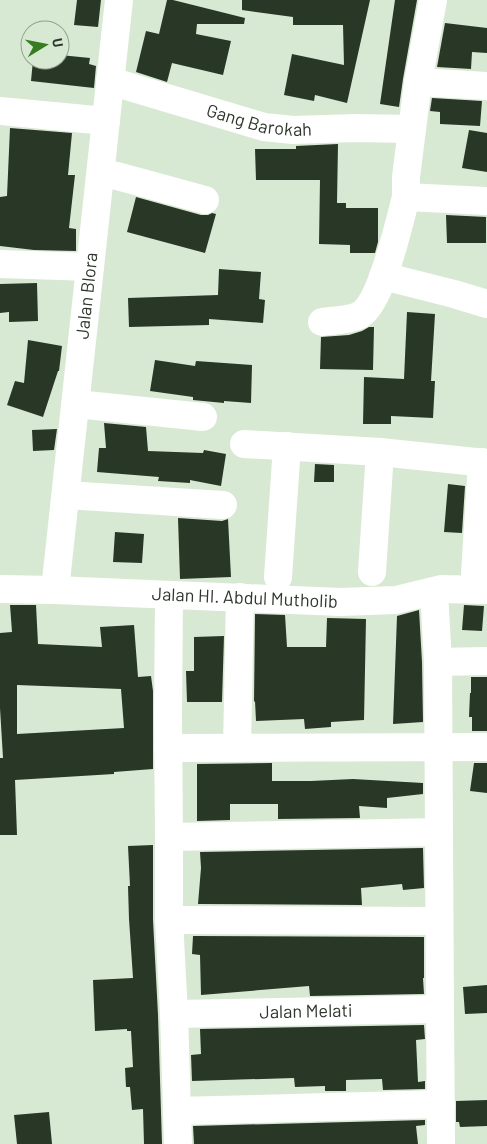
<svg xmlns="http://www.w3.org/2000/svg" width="487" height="1144" viewBox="0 0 487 1144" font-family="Barlow,sans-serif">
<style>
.building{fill:#293726;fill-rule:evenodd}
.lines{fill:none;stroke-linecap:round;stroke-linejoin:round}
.minor{stroke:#fff;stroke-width:28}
.labels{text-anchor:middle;stroke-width:5;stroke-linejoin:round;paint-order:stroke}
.street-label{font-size:18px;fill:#2e352c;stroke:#d7e9d2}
</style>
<rect width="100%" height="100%" fill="#d7e9d2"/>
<path class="building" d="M77,0H101L98,27L74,25Z
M167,0H173L245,18L244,24H197L196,34L231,41L223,75L172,63L167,82L136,72L146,31L159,34Z
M242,0H370L347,103L315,95L314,101L284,95L292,54L344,65L343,25H293V17L242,10Z
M395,0H417L403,79L399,107L380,104Z
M445,23L487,28V53L472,52L471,69L437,67Z
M60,55L90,58L89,64L96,66L94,88L31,81L33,60H60Z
M432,98L482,101L480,126L440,124V112L430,111Z
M10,128L72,133L68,175H75L69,228L76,229V251L34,250L0,246V197L7,196Z
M469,130L487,133V172L462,168Z
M338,144L337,203H346V208H378V242L375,253H350V245L319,244L320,180H256L255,149H296V146Z
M136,197L201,215H208L212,213L216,214L205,253L127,232Z
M446,215L486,217V243H447Z
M219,269L261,272L259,299L265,300L263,323L209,319V325L129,327L128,298L218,295Z
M37,283L38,321L9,322V312L0,313V284Z
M407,312L435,314L431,381H435L433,418L391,416V424H363L364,377L404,379Z
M369,327H374L373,370L320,369L321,337L349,335L362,331Z
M28,340L62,346L59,371H58L43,417L7,405L15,381L24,383Z
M155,360L195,366L196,361L252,365L251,403L224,401V403L193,400V397L150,391Z
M104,423L146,427L148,451L203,453L204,450L226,454L221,486L190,480V483L158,481L159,477L97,472L99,448H106Z
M57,429L54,450L33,451L32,430Z
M315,464L334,465V482H314Z
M448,484L465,486L462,533L444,532Z
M178,518L222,521L228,519L231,577L180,579Z
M115,532L144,534L142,563L113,562Z
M10,605H36L38,644L102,647L100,627L134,625L138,677L151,676L153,691V769L114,772V774L15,780L17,835H0V758H3L0,708V633L12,632ZM17,685L121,689L124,728L17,734Z
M464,605L484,606L482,631L462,630Z
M419,610L422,662L423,722L393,724L397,616Z
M255,614L285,615L287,647H326L327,618L366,619L364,720L331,722V727L305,729L304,719L256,721L255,701L254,702Z
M224,636L222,702H187L186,671H194V637Z
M471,677H487V731H472V717H469L470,693H471Z
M272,763V781H311L353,779L423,783V794L387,798V808L359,806L360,818L278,819V804H230V820L197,821V764Z
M474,763H487V793L470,791Z
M153,845V920L158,1015L162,1144H144L143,1109L132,1110L130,1087H126L125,1068L133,1067L131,1031H127V1029L95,1031L93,980L133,978L129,919L128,886H130L128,846Z
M423,848L424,888L403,890L402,884L361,888L362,905L198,904L201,868L200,852Z
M193,936L424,937V978H423L424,994L310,996L309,986L201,995L200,955L192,954Z
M487,985V1013L465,1014L463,987Z
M424,1025L425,1039L416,1040L418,1082L425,1081V1089L383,1090L382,1079L346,1080V1091H325V1086L295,1087L294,1078L192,1081L191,1055L201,1054L200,1029Z
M487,1100V1126L460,1127L459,1122H456V1101Z
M49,1112L52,1144H17L14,1115Z
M425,1120V1125L416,1126L418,1144H194L193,1126Z"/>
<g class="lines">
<g class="minor">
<path d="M433,0L418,82L406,177V197L487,201"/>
<path id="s1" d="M110,81L264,127L293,130L356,128L412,129"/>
<path d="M418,82L487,86"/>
<path d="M0,111L106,121"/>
<path d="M101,173L117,176L205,200"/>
<path d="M0,264L90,267"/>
<path d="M383,276L454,294L487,304"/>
<path d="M322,322C335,320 348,321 360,315C382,302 399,223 406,197"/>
<path d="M76,404L203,417"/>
<path d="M244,444L380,452L487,463"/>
<path d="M66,495L223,505"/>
<path d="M372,572L380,452"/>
<path d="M475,574L482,462"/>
<path d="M278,577L287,446"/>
<path id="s2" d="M0,589L55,590L340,602L396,600L441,589L487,590"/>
<path id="s3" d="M55,590L119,0"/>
<path d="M434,592L438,662L440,1009L441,1144"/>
<path d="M169,595L168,717L169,837V920L174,1014L178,1144"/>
<path d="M438,662L487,661"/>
<path d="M168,748L487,747"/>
<path d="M237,748L240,597"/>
<path d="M169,837L439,832"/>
<path d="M169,920L439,921"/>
<path id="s4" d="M174,1014L440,1009"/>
<path d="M177,1111L441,1104"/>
</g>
</g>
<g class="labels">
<g class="street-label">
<text dy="6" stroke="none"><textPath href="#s1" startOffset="155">Gang Barokah</textPath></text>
<text dy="6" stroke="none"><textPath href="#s3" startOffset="296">Jalan Blora</textPath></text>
<text dy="6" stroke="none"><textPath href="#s2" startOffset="245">Jalan HI. Abdul Mutholib</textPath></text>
<text dy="6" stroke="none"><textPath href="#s4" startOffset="132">Jalan Melati</textPath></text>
</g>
</g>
<g transform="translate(45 45) rotate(80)"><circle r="24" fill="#d7e9d2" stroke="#93a190"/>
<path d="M0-4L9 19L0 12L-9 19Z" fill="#367c20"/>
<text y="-8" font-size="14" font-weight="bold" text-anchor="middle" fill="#2e352c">U</text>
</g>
</svg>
